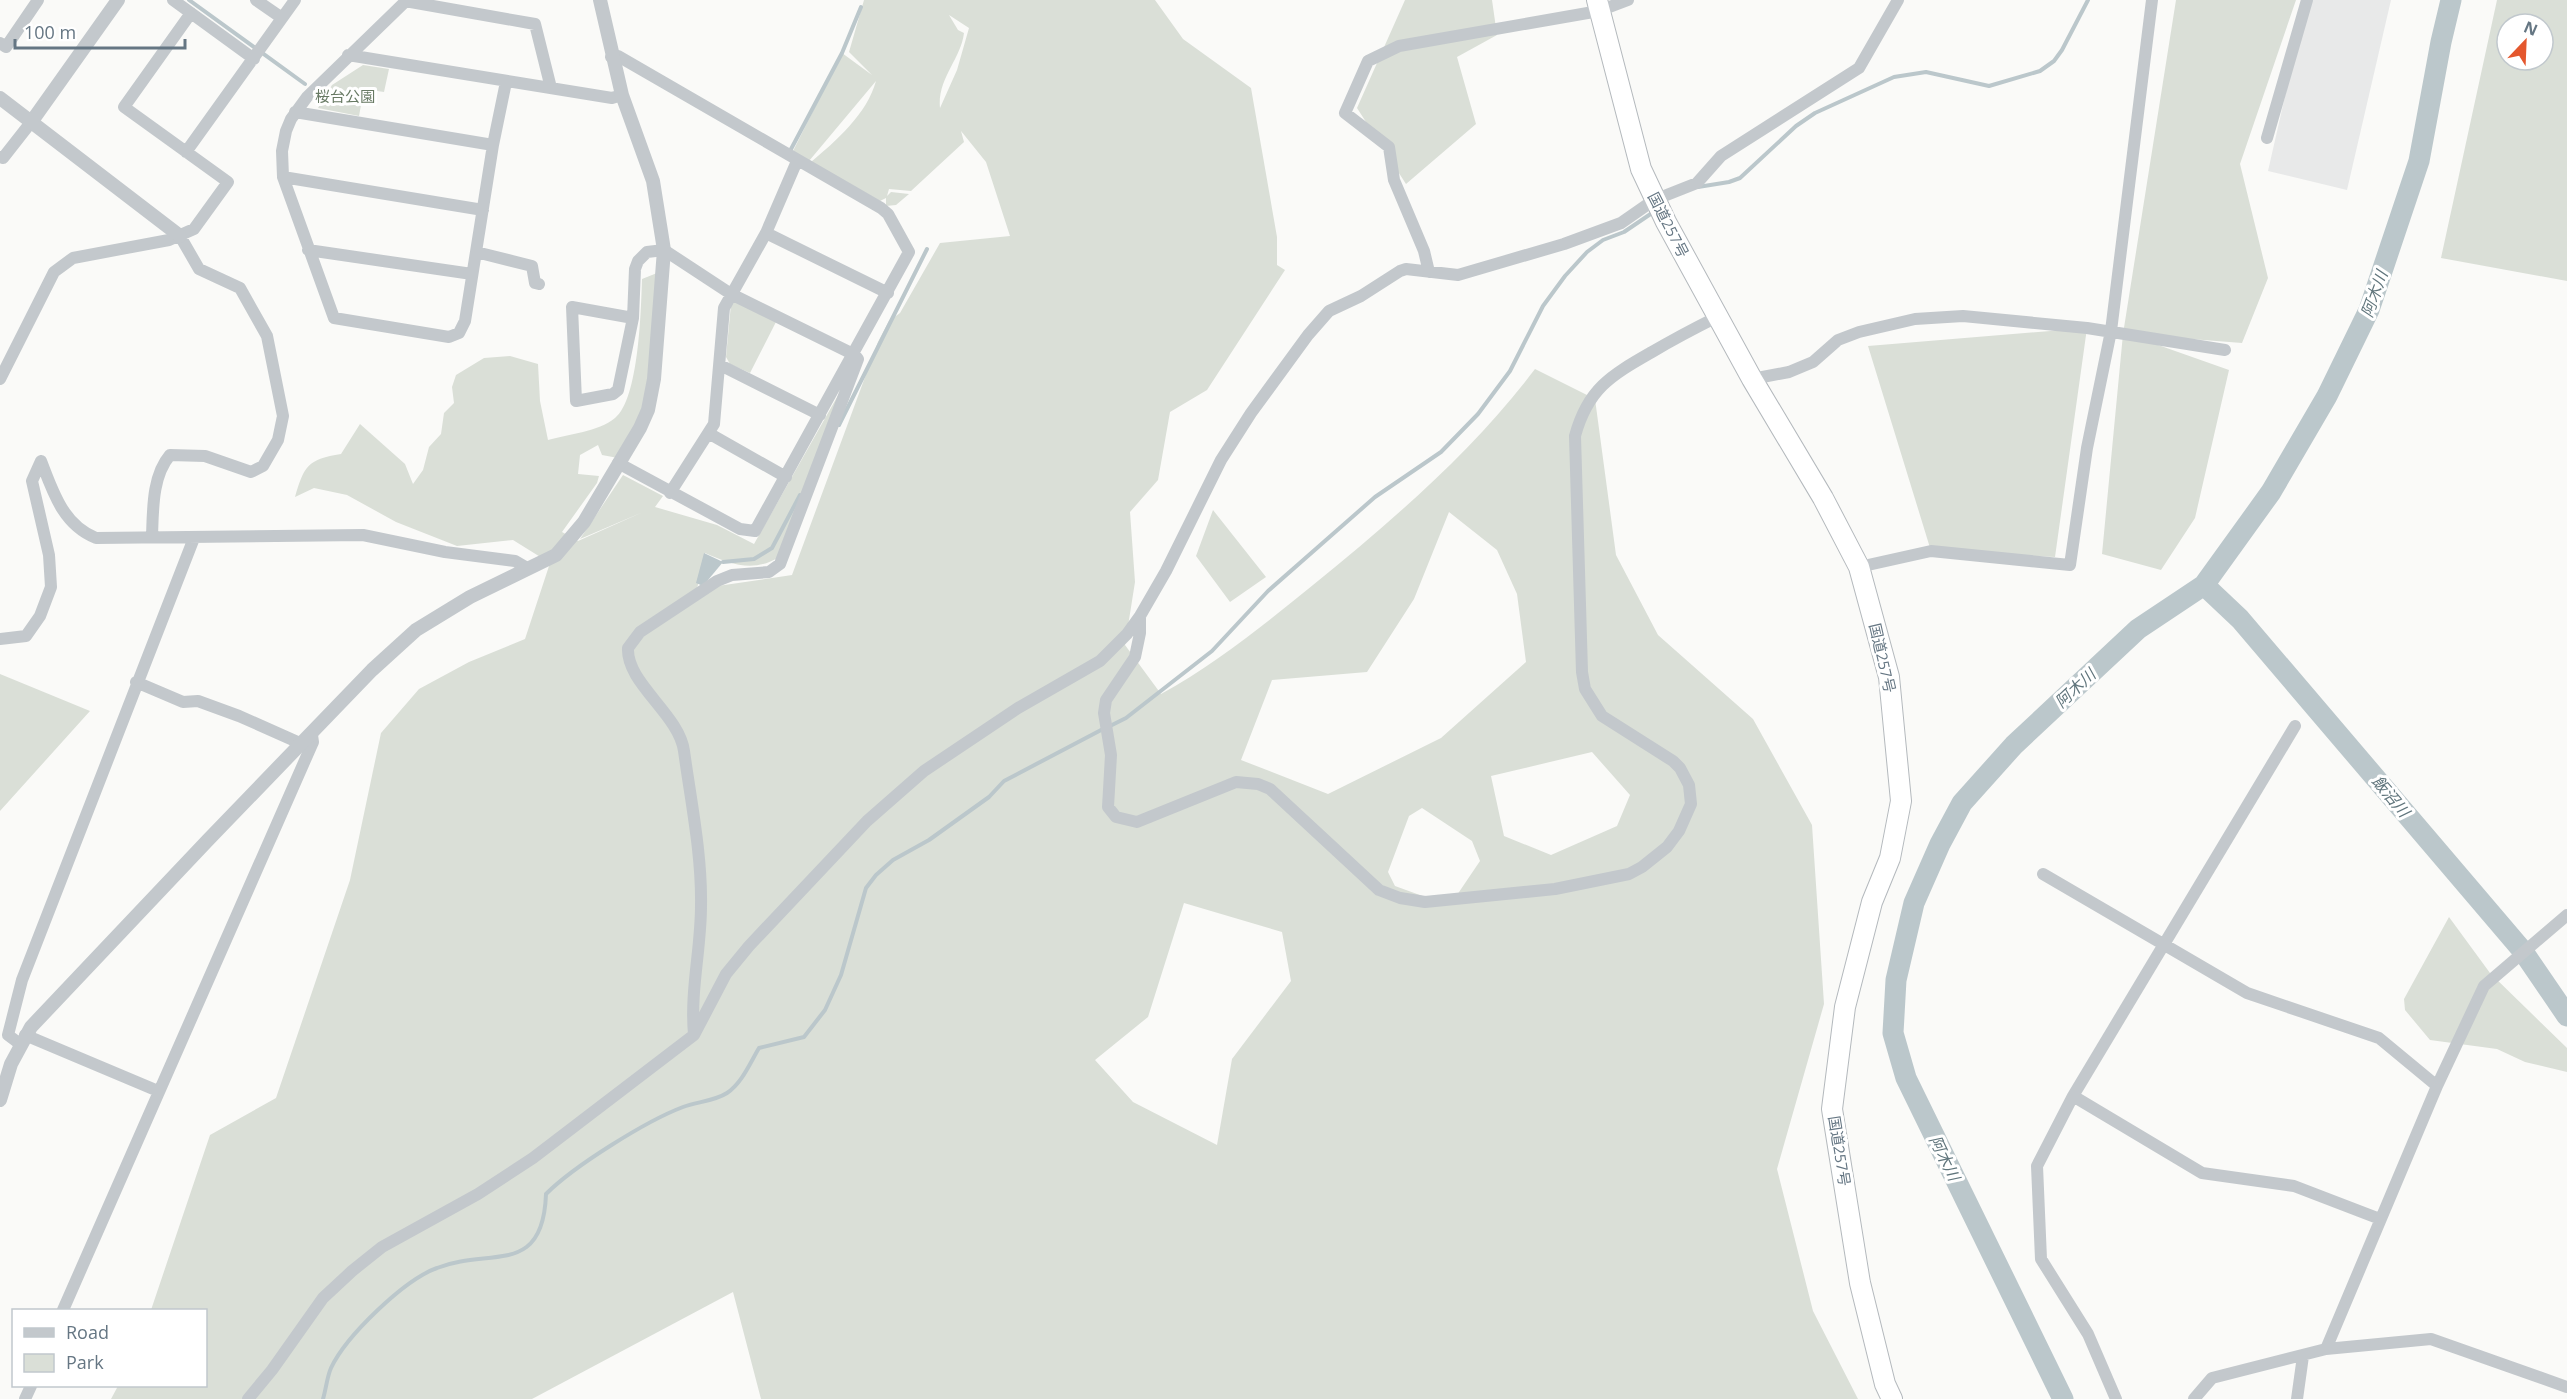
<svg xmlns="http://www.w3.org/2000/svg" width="2567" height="1399" viewBox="0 0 2567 1399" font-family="'Open Sans','Noto Sans JP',sans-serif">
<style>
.built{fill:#e8e9e9}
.green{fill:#dadfd7;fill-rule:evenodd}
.water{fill:#bbc7cb}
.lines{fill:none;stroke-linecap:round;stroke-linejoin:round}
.stream{stroke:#bbc7cb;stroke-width:4}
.river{stroke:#bbc7cb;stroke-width:21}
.trunk-casing{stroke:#b4b9bd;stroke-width:22}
.minor{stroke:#c3c8cc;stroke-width:12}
.tertiary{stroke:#c3c8cc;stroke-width:14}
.trunk{stroke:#fff;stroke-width:20}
.labels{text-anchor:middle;stroke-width:6;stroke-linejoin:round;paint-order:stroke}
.park-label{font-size:15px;fill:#687a64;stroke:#fff}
.street-label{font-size:15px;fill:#657683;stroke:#fff}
.water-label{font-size:16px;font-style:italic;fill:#60757c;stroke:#fff}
</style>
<rect width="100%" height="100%" fill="#fafaf8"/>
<path class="built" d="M2307,0H2391L2347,190L2268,171Z"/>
<path class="green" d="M864,0H1155L1183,39L1251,88L1277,237V265L1285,270L1207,390L1170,412L1158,480L1130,512L1135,582L1125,645L1161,694C1216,664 1265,624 1313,585C1393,520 1473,451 1535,369L1595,399L1616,555L1658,635L1753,719L1812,825L1824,1004L1777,1169L1813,1311L1858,1399H761L733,1292L532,1399H111L118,1386H206V1310H151L210,1135L276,1098L350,880L381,733L419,689L469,662L525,639L550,563L513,540L457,546L396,522L347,495L314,488L295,497C304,466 308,459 341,454L360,424L405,464L413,484L423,470L429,447L441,434L444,413L454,403L452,387L456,375L484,358L510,356L538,364L540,401L548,440C569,434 598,432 615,418C639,399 641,309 642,279L657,273L646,403L618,458L602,455L598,445L580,455L578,474L599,476L597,483L562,532L578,541L643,512L580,539L623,475L663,496L655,507L717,525L754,544L845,383L779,557C754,573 730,564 705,553L697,589L792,575L878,342L889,321L900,313L940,243L1010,236L986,162L961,131L964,142L911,191L889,189L887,196L891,192L909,194L896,205L886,206V198L880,201L811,162C836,141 867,114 876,81L809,161L792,153L842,53L872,75L849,52ZM949,15L969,28L957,70L940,108C937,79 961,59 964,33L958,30ZM1449,512L1497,550L1517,594L1526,662L1441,738L1328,794L1241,760L1272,680L1367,672L1414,599ZM1592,752L1630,795L1617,826L1551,855L1504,836L1491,776ZM1422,808L1472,841L1480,861L1455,898L1439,902L1395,886L1388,872L1409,816ZM1184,903L1282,932L1291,981L1232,1059L1217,1145L1133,1102L1095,1060L1148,1017Z
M1405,0H1492L1497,35L1457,57L1476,124L1406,184L1357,108Z
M2176,0H2296L2240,164L2268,278L2242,343L2127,334L2229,370L2195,518L2161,570L2102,554L2123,334Z
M2497,0H2567V281L2441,258ZM2507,24H2543V60H2507Z
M363,65L389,69L384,92L364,89L359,116L318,108L332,85Z
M740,301L778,318L750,373L730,364L726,357L731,304Z
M2087,328L2055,557L1931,551L1868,346Z
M1213,510L1266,577L1230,602L1196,556Z
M0,674L90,711L0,811Z
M2449,917L2490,973L2567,1048V1072L2525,1062L2497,1049L2430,1040L2405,1010L2404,999Z"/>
<path class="water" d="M704,553L723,562L703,586L696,583Z"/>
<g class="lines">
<path class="stream" d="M189,0L305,84
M790,151L842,53L861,7
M1698,187L1729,182L1740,178L1796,126L1815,113L1894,77L1926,72L1989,86L2040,71L2054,61L2062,50L2088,0
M839,425L927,249
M723,562L754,559L772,548L800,495
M1110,726L1126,718L1212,651L1268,591L1375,497L1441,452L1478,414L1510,371L1543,306L1565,276L1587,252L1603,240L1624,232L1655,211
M323,1399C326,1389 327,1377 331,1368C346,1336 404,1280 437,1268C489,1247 543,1278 546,1194C574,1166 646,1121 683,1107C696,1102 715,1101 727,1093C742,1083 750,1063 759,1048L804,1037L825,1010L841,975L866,888L876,875L893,860L929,840L989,797L1004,781L1103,729"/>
<path class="river" d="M2204,585L2240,619L2522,950L2567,1016
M2063,1399L1906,1078L1893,1033L1896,980L1914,903L1940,844L1962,803L2014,745L2138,629L2204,585L2271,492L2327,396L2369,310L2419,161L2441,42L2451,0"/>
<g class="trunk-casing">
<path id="trunk" d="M1597,0L1641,169L1666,222L1752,379L1823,498L1859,567L1889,677L1901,801L1890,858L1872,902L1845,1007L1832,1109L1860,1283L1885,1384L1892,1399"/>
</g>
<path class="minor" d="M173,0L254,59
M256,0L282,18
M407,0L307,97L291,119L286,131L282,151L283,177L334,318L449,337L459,333L465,321L493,145L506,82
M405,1L535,24L551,88
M0,43L6,47L38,0
M348,55L612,98L622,95
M611,57L618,56L881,208L888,214L909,252L755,531L740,529L618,463
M295,112L493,145
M2267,138L2307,0
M186,152L295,0
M0,157L3,158L32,121
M283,177L483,210
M766,233L888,293
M308,250L472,274
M476,252L532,266L535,283L539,284
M1429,272L1424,251L1394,180L1389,147L1345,113L1368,61L1399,46L1599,11L1628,0
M633,318L572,307L576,401L613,394L618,390L633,318L635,269L638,261L647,252L664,250L731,294L855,355L858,359L780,564L769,572L732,575L717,581L640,632L628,648C626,683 679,714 684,751C691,802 702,855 701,906C701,949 690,991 694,1034
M720,365L820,415
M0,379L54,272L73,258L169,240L194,229L228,182L124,107L191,13
M1752,379L1789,372L1813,362L1838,340L1859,332L1915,319L1963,316L2087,328L2225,350
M710,434L786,477
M41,461C53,492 63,525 96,538L363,535L445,552L515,561L527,568
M670,493L714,424L724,308L766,233L797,161
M152,537C153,510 152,476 170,455L205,456L251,472L263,466L278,440L283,416L267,336L240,288L199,269L180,236
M1859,567L1931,551L2070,565L2087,448L2111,331L2152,0
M1140,616V633L1135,657L1106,700L1104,713L1111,755L1108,807L1116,817L1137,822L1236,782L1258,784L1270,789L1379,890L1400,898L1425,902L1555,889L1629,874L1642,867L1667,847L1679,831L1691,804L1689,785L1680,768L1673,761L1602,716L1585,689L1582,672L1575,436C1588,388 1612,375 1652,352C1674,339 1695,328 1717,317
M0,639L26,636L40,616L51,587L49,555L32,481L41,461
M136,682L183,702L198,701L239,716L302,744
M2043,874L2247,993L2379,1038L2437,1086
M25,1035L158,1091
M20,1044L8,1035L22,980L194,538
M2073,1096L2202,1173L2294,1186L2380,1219
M63,1310L313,742L312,735
M2326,1349L2437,1086L2484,986L2567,915
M25,1399L31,1386
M248,1399L272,1370L323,1298L352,1271L382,1247L478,1194L533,1158L694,1035L726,974L749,946L867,821L924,771L1018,708L1100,661L1127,634L1140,616L1166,571L1221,460L1251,413L1308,335L1329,311L1361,296L1400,271L1406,269L1458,275L1564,244L1621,223L1654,200L1697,183L1721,156L1859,68L1898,0
M2116,1399L2088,1334L2041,1259L2037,1166L2073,1096L2295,726
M2194,1399L2212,1378L2326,1349L2431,1339L2567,1387
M2297,1399L2303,1356"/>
<path class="tertiary" d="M0,98L180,236
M32,121L118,0
M0,1100L11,1064L31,1027L208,840L372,670L416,630L470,597L556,555L584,522L640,428L648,410L654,379L664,250L653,181L622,95L600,0"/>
<use href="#trunk" class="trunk"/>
</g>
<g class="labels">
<g class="park-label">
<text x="345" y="102">桜台公園</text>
</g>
<g class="street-label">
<text transform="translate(1668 225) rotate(63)" y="5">国道257号</text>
<text transform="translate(1882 658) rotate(77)" y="5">国道257号</text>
<text transform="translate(1839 1151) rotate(81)" y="5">国道257号</text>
</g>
<g class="water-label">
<text transform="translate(2374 294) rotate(-70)" y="6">阿木川</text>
<text transform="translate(2075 688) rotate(-43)" y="6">阿木川</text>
<text transform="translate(2391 796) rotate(50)" y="6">飯沼川</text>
<text transform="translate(1945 1158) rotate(64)" y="6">阿木川</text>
</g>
</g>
<rect x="12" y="1309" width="195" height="78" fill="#ffffff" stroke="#c1c8cd" stroke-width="1.5"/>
<rect x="24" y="1328" width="30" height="9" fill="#c3c8cc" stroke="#c1c8cd" stroke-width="1.5"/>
<text x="66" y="1339" font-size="18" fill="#657683">Road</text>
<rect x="24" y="1354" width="30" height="18" fill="#dadfd7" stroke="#c1c8cd" stroke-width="1.5"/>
<text x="66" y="1369" font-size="18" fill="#657683">Park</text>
<g transform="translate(2525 42) rotate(23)"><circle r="28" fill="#ffffff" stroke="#c1c8cd" stroke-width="1.5"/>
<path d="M0-4.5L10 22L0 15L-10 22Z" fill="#e4572e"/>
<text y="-9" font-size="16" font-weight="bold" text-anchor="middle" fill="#657683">N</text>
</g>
<path d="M15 39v9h170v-9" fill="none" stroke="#657683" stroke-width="3"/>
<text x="24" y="39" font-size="18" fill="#657683" stroke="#ffffff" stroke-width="4.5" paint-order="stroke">100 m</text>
</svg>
